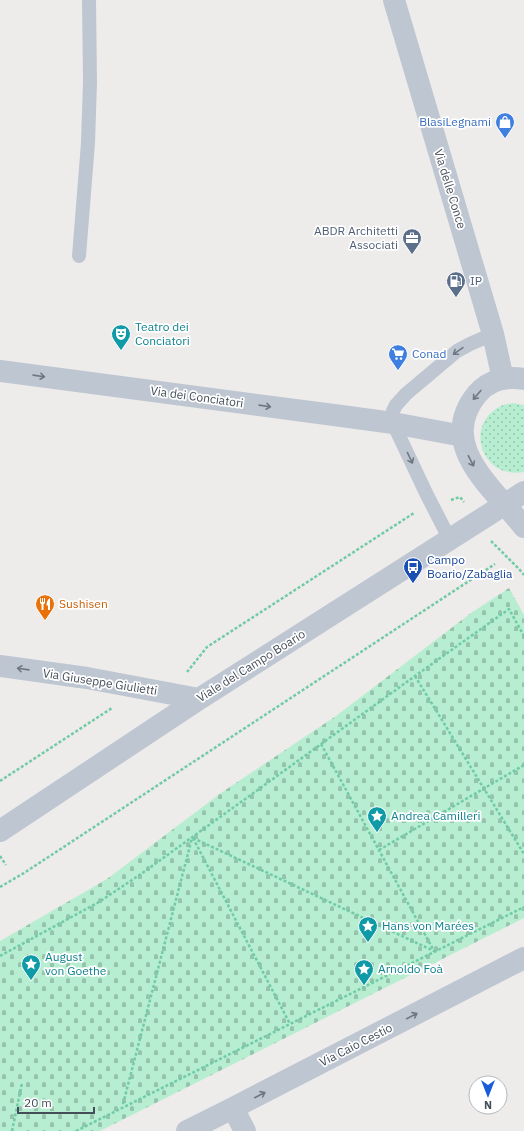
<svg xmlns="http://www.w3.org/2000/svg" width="524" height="1131" viewBox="0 0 524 1131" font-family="'IBM Plex Sans',sans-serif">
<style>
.grass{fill:url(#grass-dots)}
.cemetery{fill:url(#cemetery-stones)}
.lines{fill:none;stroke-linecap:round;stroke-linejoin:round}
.path{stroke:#70cba6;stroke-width:2.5;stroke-dasharray:3 2;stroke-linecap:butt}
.service{stroke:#bec6d1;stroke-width:14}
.minor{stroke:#bec6d1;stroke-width:22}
.tertiary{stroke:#bec6d1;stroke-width:22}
.oneway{stroke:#6f7782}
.labels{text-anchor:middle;stroke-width:3.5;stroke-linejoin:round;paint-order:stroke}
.shop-label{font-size:12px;fill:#366cbe;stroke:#fff;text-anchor:end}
.street-label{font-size:12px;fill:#444d58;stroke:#fff}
.service-label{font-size:12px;fill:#4e5e75;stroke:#fff;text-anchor:end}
.culture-label{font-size:12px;fill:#0d838f;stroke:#fff;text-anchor:start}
.transit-label{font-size:12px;fill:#164399;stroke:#fff;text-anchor:start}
.food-label{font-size:12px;fill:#c56008;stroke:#fff;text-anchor:start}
</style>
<defs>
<pattern id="grass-dots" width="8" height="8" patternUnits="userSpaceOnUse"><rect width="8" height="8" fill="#b7eed1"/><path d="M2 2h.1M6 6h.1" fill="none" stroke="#96c3ac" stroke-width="1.8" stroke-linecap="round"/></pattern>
<pattern id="cemetery-stones" width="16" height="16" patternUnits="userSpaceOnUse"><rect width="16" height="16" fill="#b7eed1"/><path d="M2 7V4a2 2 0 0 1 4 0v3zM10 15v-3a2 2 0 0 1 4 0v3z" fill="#96c3ac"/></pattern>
</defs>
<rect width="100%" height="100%" fill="#eeebeb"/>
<path class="grass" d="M513,403L524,405V472C480,480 464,423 501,406C504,404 509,404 513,403Z"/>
<path class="cemetery" d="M509,588L524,615V918L100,1131H0V941L107,879L221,793L336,716L471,613Z"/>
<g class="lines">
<path class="path" d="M451,500L460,497L464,502
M491,541L519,569L524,575
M187,672L207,647L414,513
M415,676L524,854
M321,744L434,951
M0,781L112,708
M193,838L434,951
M193,838L290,1024
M379,850L524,765
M0,856L6,865
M0,887L24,873L495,564
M0,956L99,902L141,874L259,789L415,676L509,609L524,636
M123,1104L192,838
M12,1131L22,1083
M76,1131L524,907"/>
<path class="service" d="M79,256L88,143L90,82L89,0
M449,538L426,493L393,423V411L396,405L406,394L457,351L470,344L493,334"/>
<path class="minor" d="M0,371L349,417L393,423L463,436
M0,666L87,678L199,699
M0,831L199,699L524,492
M233,1108L245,1131
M187,1131L233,1108L524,958"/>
<path class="tertiary" d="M394,0L493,334L503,379
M524,379C506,376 489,380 477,394C443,436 476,472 504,504C511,511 517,519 524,527"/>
</g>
<defs><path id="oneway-shaft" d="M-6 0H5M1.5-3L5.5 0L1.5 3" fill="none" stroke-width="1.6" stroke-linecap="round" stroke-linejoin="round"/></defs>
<g class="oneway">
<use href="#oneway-shaft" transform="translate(458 351) rotate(145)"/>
<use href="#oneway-shaft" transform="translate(39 376) rotate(8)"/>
<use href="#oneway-shaft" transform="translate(477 395) rotate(130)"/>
<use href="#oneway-shaft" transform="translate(265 406) rotate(8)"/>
<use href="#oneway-shaft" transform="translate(410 458) rotate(65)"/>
<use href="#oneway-shaft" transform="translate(471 461) rotate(63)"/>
<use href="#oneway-shaft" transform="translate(23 669) rotate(-172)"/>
<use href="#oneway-shaft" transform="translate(412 1016) rotate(-27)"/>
<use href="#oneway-shaft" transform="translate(260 1095) rotate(-27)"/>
</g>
<defs>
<g id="shop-pin" transform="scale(1)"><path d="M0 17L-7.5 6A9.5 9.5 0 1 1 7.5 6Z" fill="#3f7fe0" stroke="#fff"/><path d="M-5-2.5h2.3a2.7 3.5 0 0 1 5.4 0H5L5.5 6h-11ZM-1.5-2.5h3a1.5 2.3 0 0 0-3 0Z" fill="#fff"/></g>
<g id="office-pin" transform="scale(1)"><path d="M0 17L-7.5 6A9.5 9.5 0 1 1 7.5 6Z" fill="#5c6f8a" stroke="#fff"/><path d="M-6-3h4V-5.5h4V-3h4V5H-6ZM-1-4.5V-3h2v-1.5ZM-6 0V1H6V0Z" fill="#fff"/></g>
<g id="fuel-pin" transform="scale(1)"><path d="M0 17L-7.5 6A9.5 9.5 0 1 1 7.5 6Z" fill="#5c6f8a" stroke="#fff"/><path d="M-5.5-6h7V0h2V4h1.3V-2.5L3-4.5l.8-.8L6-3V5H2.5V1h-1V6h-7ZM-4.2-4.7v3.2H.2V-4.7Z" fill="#fff"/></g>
<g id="theatre-pin" transform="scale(1)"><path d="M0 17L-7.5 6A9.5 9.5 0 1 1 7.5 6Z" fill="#0f9aa8" stroke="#fff"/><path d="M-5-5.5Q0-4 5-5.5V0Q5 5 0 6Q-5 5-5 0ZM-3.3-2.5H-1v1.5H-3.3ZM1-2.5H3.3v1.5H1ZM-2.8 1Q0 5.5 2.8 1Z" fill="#fff"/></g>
<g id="supermarket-pin" transform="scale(1)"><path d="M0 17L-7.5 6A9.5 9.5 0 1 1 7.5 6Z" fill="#3f7fe0" stroke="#fff"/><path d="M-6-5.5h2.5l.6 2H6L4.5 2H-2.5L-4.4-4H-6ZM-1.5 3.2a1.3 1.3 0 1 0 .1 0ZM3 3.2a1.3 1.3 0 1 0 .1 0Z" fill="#fff"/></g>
<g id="bus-pin" transform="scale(1)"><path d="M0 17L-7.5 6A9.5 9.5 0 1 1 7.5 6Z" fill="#1a4fb4" stroke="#fff"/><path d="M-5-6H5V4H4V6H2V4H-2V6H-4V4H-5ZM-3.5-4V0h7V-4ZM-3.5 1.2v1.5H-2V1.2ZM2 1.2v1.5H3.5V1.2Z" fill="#fff"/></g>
<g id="restaurant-pin" transform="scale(1)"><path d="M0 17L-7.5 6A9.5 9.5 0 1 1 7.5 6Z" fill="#e8710a" stroke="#fff"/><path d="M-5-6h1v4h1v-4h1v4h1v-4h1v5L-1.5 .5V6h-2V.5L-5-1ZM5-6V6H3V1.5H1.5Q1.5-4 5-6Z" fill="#fff"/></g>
<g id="sight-pin" transform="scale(1)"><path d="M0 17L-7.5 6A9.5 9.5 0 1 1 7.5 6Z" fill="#0f9aa8" stroke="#fff"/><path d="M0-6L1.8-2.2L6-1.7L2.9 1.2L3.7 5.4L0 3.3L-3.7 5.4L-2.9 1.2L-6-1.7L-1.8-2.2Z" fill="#fff"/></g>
</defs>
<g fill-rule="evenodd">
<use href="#shop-pin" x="505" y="122"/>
<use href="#office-pin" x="412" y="238"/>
<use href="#fuel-pin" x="456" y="281"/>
<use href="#theatre-pin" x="121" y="334"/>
<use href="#supermarket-pin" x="398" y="354"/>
<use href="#bus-pin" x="413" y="567"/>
<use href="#restaurant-pin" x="45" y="604"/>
<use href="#sight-pin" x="377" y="816"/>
<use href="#sight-pin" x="368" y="926"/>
<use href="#sight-pin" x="31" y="964"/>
<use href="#sight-pin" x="364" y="969"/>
</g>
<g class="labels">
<g class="shop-label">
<text x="491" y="126">BlasiLegnami</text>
<text x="412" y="358" text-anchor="start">Conad</text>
</g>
<g class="street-label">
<text transform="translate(450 189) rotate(73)" y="4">Via delle Conce</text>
<text transform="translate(197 397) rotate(8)" y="4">Via dei Conciatori</text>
<text transform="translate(251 666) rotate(-32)" y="4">Viale del Campo Boario</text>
<text transform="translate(100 682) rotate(9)" y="4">Via Giuseppe Giulietti</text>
<text transform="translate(356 1045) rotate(-27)" y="4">Via Caio Cestio</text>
</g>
<g class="service-label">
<text x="398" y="235">ABDR Architetti<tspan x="398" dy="14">Associati</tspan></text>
<text x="470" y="285" text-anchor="start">IP</text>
</g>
<g class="culture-label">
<text x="135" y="331">Teatro dei<tspan x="135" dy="14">Conciatori</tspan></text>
<text x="391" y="820">Andrea Camilleri</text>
<text x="382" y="930">Hans von Marées</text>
<text x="45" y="961">August<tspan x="45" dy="14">von Goethe</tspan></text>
<text x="378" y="973">Arnoldo Foà</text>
</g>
<g class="transit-label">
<text x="427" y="564">Campo<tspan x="427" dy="14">Boario/Zabaglia</tspan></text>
</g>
<g class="food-label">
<text x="59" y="608">Sushisen</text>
</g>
</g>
<g transform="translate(488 1095) rotate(180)"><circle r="19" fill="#ffffff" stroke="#b4b8bc"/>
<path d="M0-3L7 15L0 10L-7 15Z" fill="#185cdb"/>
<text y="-6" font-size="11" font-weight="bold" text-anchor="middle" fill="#444d58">N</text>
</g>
<path d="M18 1107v6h76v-6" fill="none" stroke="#444d58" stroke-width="2"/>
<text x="24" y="1107" font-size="12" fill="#444d58" stroke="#ffffff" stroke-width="3" paint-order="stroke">20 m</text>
</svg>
